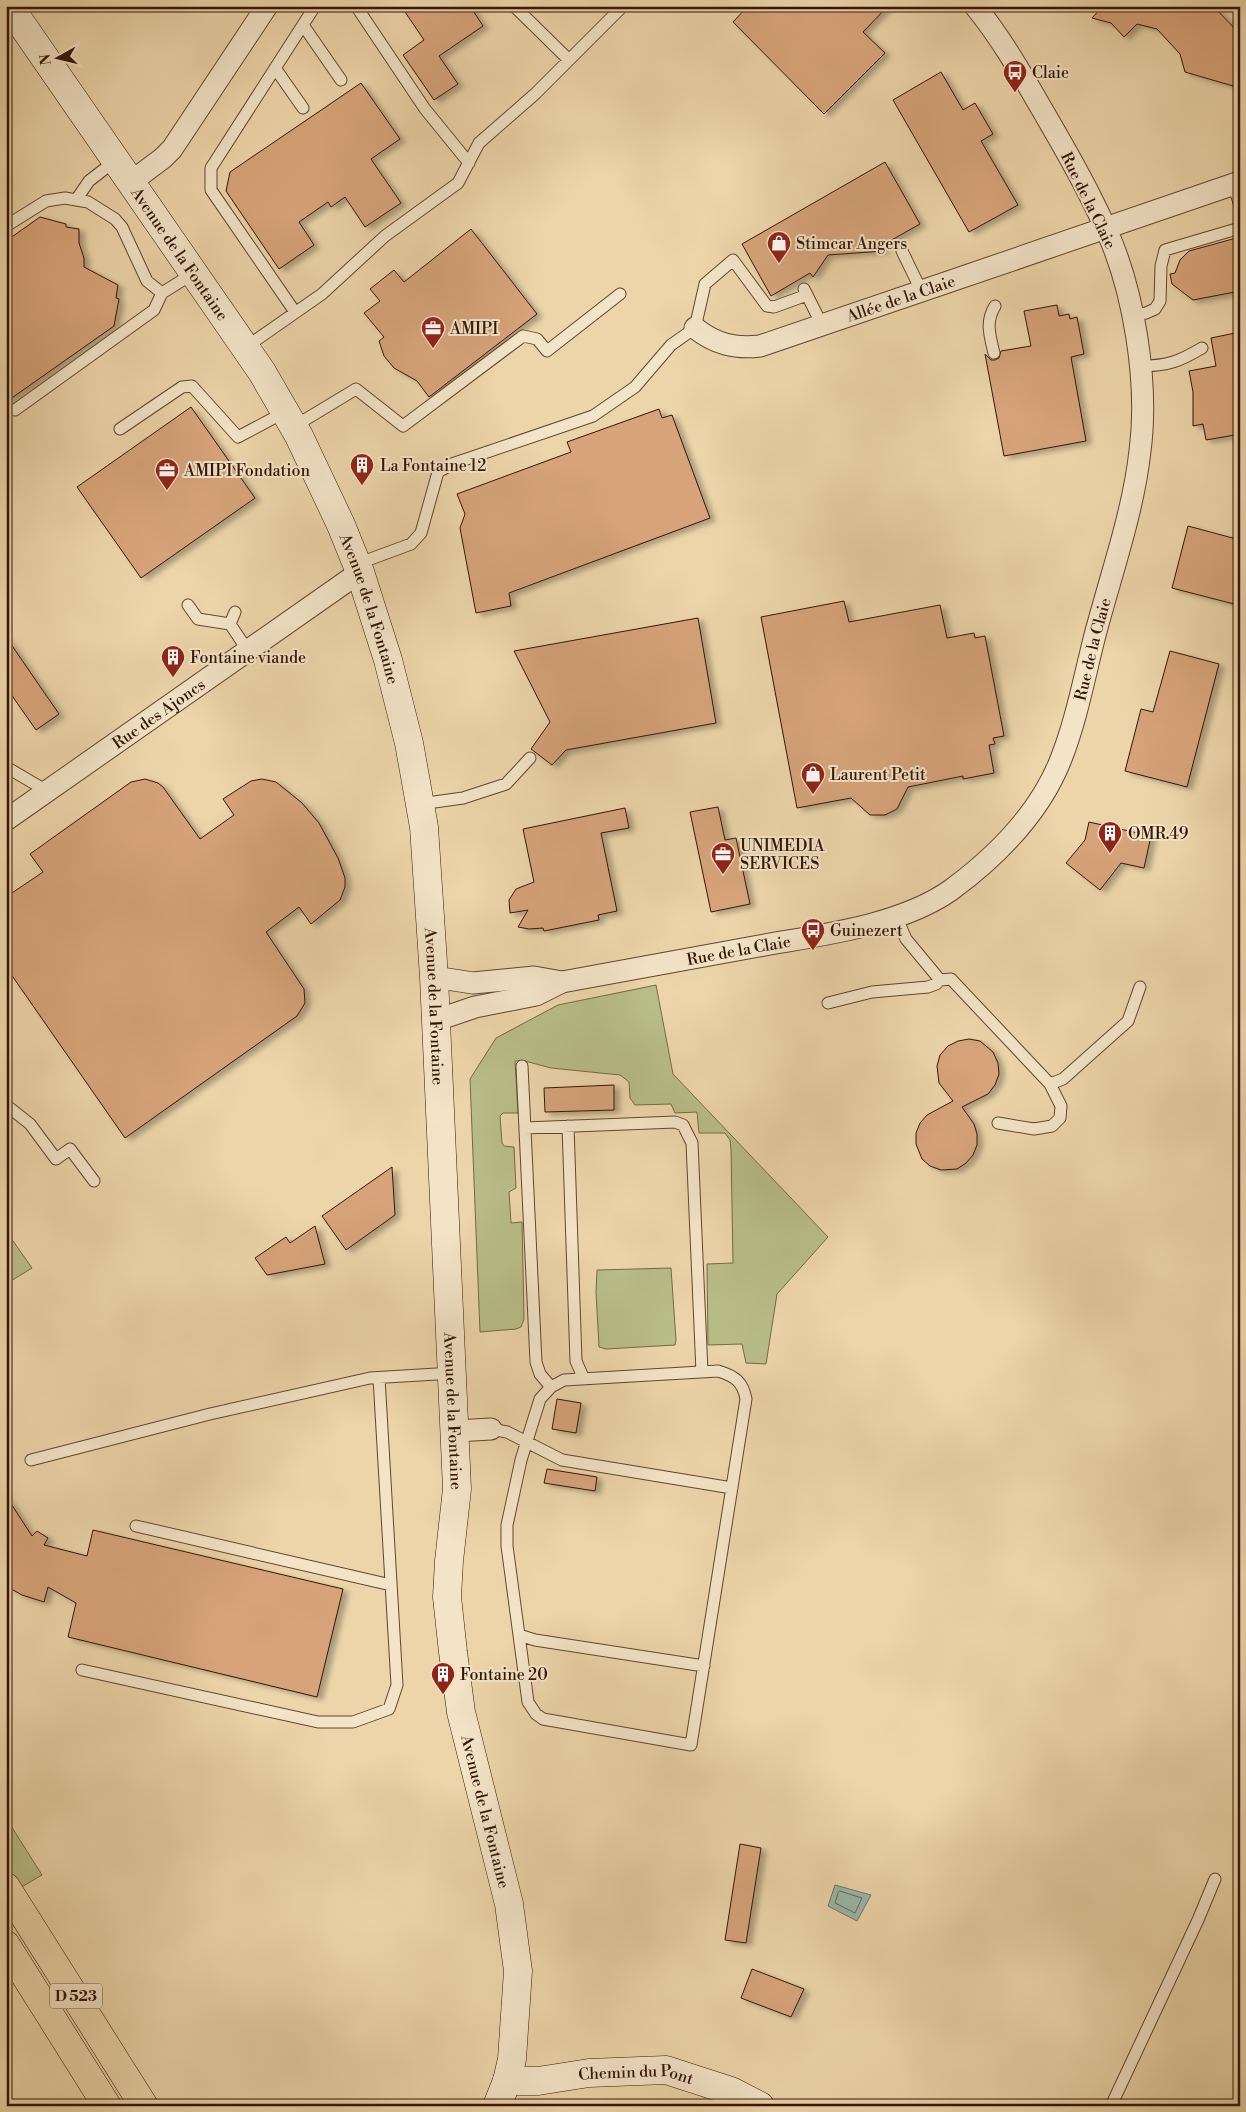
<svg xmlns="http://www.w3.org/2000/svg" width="1246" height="2112" viewBox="0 0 1246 2112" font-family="'Libre Bodoni',serif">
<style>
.green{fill:#b8bd87;stroke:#766947}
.water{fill:#99b8aa;stroke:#717769}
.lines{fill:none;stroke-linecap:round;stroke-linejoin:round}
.shore{stroke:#666658;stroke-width:1}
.building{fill:#d6a37a;stroke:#341507;filter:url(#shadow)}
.lane-casing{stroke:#624530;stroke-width:13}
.street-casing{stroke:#624530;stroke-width:23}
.secondary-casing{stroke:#341507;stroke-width:29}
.highway-casing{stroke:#341507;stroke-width:29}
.lane{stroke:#f3e4c7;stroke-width:11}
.street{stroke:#f3e4c7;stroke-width:21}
.secondary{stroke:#f3e4c7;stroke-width:28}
.highway{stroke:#ecd5a9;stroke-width:28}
.labels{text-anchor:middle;stroke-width:4;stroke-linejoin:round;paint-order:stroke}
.shield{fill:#f3e4c7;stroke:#6d5341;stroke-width:1}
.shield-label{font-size:15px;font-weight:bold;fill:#341507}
.poi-label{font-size:16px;fill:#341507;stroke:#f3e4c7;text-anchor:start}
.street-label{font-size:16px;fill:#341507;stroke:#f3e4c7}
</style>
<defs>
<filter id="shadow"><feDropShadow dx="5.5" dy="3" stdDeviation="2.5" flood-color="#0004"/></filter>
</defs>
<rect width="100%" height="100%" fill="#ecd5a9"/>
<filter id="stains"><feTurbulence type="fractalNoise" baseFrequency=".004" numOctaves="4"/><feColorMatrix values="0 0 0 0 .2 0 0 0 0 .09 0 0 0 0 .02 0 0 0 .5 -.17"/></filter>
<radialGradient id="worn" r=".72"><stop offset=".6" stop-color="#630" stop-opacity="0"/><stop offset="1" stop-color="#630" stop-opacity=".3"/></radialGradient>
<path class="green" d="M656,985L673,1074L828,1237L777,1294L766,1364L746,1363L742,1344L708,1345L707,1264L733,1263L731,1149L730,1140L725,1133H699L697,1112L675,1113L671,1104L635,1105L630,1098L629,1082L620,1075L551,1068L525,1061H515L518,1113H503L500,1116L502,1143L504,1146L514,1147L516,1188L509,1192L511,1223L522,1222L524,1319L521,1327L516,1329L480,1332L470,1079L496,1038L558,1005Z
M6,1231L32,1268L6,1284Z
M671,1268L676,1340L675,1345L606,1349L599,1347L596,1292L597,1270Z
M6,1818L42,1875L6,1896Z"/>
<path class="water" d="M835,1885L871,1895L857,1921L828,1906Z"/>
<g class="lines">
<path class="shore" d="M840,1891L862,1898L855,1913L835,1903L838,1893Z"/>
</g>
<path class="building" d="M401,6H470L483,26L439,56L458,84L434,100L403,55L424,40Z
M748,6H888L863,32L885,53L824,114L733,22Z
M1103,6H1213L1240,34V88L1185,72L1180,54L1157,29L1137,24L1124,37L1111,23L1092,18Z
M941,72L963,110L975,103L993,134L981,141L1018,205L969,232L893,100Z
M361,83L400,139L371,159L401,203L365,227L345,197L331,207L328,202L299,222L314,245L279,269L226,191L230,172Z
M885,162L920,224L881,246L884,251L828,255L813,277L810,273L771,296L742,244Z
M40,217L66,224V227L79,229V243L84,258V267L118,285L116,298L119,299L114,326L6,402V241Z
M471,229L537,314L429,397L417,381L394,368L384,356L379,341L384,337L364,313L380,301L370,289L394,270L404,282Z
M1240,237V291L1193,300L1172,284L1170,274L1175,273L1180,260L1189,251Z
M1057,305L1059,316L1069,314L1070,319L1077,317L1084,354L1071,357L1086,441L1004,456L985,354L991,360H995L999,358L1001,351L1031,346L1024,311Z
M1240,332V434L1206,440L1203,424L1193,426V392L1189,371L1216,366L1211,338Z
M191,407L255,498L141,578L77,487Z
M659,409L662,418L672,415L710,518L509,593L511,606L476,613L460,528L465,514L457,494L571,452L567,442Z
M1188,526L1240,540V582L1234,604L1172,588Z
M844,601L849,622L940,605L947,638L974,633L975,638L985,636L1004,736L993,738L995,744L989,745L994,773L963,779V776L908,787L897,809L885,815H870L851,798L797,808L761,617Z
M698,618L716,723L566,750L552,765L531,749L550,722L514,651Z
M6,637L59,714L36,730L6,687Z
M1170,651L1219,664L1187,787L1125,771L1141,709L1153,712Z
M145,779L158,783L163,787L200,839L234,815L223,799L251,781L262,779L276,782L302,803L319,823L338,858L345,878V887L340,900L311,924L299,907L266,932L304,989L305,1003L297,1016L125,1138L6,967V897L43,872L30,854L131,782Z
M718,807L725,840L736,838L750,904L711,912L690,812Z
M625,808L629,828L601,833L617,911L598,915L599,920L544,931L543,928L529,929L518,927L528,910L510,913L509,900L516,889L534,882L523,829Z
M1089,822L1151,836L1144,868L1121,863L1100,890L1066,863L1085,840Z
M969,1039L980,1041L993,1052L998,1063L999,1074L995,1085L988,1094L962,1107L974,1124L977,1134V1145L973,1155L966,1163L957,1169L941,1170L930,1166L922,1159L916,1144V1133L920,1123L927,1115L953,1101L939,1083L937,1066L940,1055L948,1046L958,1041Z
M614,1085V1110L545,1112L544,1088Z
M392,1167L395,1215L346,1250L322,1216Z
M315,1226L325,1264L267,1275L255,1258L286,1237L290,1243Z
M557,1399L581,1403L576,1433L552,1429Z
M547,1469L597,1477L595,1491L544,1483Z
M6,1496L32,1536L37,1531L48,1538L44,1545L87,1556L93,1530L343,1589L317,1697L68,1637L76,1603L48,1587L44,1602L22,1595L6,1586Z
M740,1844L761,1848L746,1943L725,1940Z
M752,1969L804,1989L791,2017L741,1998Z"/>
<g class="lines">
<g class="lane-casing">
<path id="lane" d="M356,6L425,109L469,163
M514,6L569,60
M303,25L341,80
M275,68L303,108
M1233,185L1240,205
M76,200L89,181L116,160
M6,226L46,201L65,198L88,202L115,219L122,227L147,281L162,293
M902,251L921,290
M804,289L822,325
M295,312L211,190V168L315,6
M1133,315L1146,313L1155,309L1160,301L1161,266L1165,250L1240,228
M246,347L322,294L385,236L458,183L479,143L535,94L623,6
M994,353C990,336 985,322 995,306
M1141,366C1168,366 1180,361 1202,348
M15,410L154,310L162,293L194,273
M293,427L356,389L403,426L523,336L537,339L547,351L620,294
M120,429L182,387L192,386L238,437L285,412
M357,564L411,544L421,533L438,472L452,464L593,416L635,387L671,345L695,328L705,284L733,260L767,306L774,307L807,295
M188,605L198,619L230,624
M235,612L230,624L248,651
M6,767L47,791
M420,804L463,798L506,784L530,758
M940,980L951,979L1050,1084L1063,1079L1128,1021L1140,987
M828,1003L872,992L928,987L936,984L940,980L906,939L896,916
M522,1066L536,1362L540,1374L551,1387
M6,1105L30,1124L56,1159L70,1149L94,1181
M998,1123L1034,1129L1052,1126L1060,1118L1061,1106L1050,1084
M568,1126L576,1361L583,1377
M525,1128L675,1122L683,1125L692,1143L702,1372
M718,1371C735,1376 743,1382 746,1399L691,1745L543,1719L536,1714L528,1702L507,1546V1525L521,1460L540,1399L551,1387L564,1380Z
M491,1429L507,1432L562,1460L732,1488
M31,1460L210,1414L370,1378L453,1373
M136,1526L391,1585
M519,1635L535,1640L704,1666
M82,1670L318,1722H353L389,1709L397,1685L379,1378
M1111,2106L1198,1920L1215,1879"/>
</g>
<g class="street-casing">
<g id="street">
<path d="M131,182L163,158L172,149L267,6"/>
<path id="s1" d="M695,328C715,344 735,349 760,346C920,291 1080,238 1240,182"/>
<path id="s2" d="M6,820L360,572"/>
<path d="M434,977L473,983L534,977L562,982"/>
<path id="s3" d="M434,1021L475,1007L536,995L562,982C628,970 694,958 759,946C820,935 900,926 951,890C997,856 1040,813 1061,759C1076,721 1084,679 1094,639C1110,577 1133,514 1140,451C1149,383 1134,289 1105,227C1087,187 1065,149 1043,111C1022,75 1002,39 975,6"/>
<path d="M455,1431L491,1429"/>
</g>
</g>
<g class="secondary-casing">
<g id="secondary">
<path id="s4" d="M9,6L262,372L299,436L341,525L360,572L388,660L409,743L424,827L434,977L457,1489L449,1561L447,1597L453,1652L461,1712L509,1904L518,1971L512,2059L507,2081L497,2106"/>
<path id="s5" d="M507,2081H538L589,2073L666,2070L731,2091L760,2106"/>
</g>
</g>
<g class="highway-casing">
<path id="highway" d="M6,1887L144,2106
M6,1945L107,2106"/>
</g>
<use href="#lane" class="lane"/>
<use href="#street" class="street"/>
<use href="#secondary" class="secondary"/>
<use href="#highway" class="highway"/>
</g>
<defs>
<g id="bus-pin" transform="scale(1.25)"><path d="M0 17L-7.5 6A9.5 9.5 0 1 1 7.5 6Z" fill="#8f2418" stroke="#f3e4c7"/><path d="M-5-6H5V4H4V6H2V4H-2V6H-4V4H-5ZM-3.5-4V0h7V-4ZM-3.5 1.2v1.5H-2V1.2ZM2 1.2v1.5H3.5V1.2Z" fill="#fff"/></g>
<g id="shop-pin" transform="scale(1.25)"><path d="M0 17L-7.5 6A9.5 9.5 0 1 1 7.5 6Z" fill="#8f2418" stroke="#f3e4c7"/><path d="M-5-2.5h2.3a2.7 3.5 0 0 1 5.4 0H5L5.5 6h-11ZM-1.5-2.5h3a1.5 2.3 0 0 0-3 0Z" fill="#fff"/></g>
<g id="office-pin" transform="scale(1.25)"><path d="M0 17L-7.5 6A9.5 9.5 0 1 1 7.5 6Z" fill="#8f2418" stroke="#f3e4c7"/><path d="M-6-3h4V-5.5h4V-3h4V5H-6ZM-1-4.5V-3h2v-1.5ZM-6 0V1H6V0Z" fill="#fff"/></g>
<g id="building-pin" transform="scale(1.25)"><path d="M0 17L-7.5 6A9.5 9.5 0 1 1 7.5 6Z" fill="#8f2418" stroke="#f3e4c7"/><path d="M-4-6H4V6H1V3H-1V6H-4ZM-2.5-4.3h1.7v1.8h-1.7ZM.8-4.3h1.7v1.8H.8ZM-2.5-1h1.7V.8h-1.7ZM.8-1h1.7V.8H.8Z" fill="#fff"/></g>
</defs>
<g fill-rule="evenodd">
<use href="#bus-pin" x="1015" y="72"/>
<use href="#shop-pin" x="779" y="243"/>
<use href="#office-pin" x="433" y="328"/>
<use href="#building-pin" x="362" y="465"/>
<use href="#office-pin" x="167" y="470"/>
<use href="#building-pin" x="173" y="657"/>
<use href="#shop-pin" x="813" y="774"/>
<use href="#building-pin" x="1110" y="833"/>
<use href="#office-pin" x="723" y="854"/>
<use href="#bus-pin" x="813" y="930"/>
<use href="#building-pin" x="443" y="1674"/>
</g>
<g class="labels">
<rect class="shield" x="50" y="1983.5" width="52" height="25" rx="4"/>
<g class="shield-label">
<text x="76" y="2001">D 523</text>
</g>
<g class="poi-label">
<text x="1032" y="78">Claie</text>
<text x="796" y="249">Stimcar Angers</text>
<text x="450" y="334">AMIPI</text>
<text x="380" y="471">La Fontaine 12</text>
<text x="184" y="476">AMIPI Fondation</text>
<text x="190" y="663">Fontaine viande</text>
<text x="830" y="780">Laurent Petit</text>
<text x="1128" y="839">OMR.49</text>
<text x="740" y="851">UNIMEDIA<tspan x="740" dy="18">SERVICES</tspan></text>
<text x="830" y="936">Guinezert</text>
<text x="460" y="1680">Fontaine 20</text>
</g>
<g class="street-label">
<text transform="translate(1089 200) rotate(64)" y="6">Rue de la Claie</text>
<text dy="6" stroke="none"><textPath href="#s4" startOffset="301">Avenue de la Fontaine</textPath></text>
<text dy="6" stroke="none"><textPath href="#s1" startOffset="218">Allée de la Claie</textPath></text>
<text dy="6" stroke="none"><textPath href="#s4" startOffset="706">Avenue de la Fontaine</textPath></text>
<text dy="6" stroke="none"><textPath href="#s3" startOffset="824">Rue de la Claie</textPath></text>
<text dy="6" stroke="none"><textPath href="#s2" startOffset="186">Rue des Ajoncs</textPath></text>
<text dy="6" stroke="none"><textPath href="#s3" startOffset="314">Rue de la Claie</textPath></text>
<text dy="6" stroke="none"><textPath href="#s4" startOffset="1111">Avenue de la Fontaine</textPath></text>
<text dy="6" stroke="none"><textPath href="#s4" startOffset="1516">Avenue de la Fontaine</textPath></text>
<text dy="6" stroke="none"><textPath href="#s4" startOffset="1921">Avenue de la Fontaine</textPath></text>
<text dy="6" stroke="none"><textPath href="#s5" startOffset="130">Chemin du Pont</textPath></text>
</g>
</g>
<rect width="1246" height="2112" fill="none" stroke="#ecd5a9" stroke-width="25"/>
<rect x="8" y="8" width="1231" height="2097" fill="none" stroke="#341507" stroke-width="2.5"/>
<rect x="12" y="12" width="1221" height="2087" fill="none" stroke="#341507"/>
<g transform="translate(58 58) rotate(262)" stroke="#f3e4c7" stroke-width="4" paint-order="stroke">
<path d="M0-4L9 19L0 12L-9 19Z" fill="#341507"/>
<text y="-8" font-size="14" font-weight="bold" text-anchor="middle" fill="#341507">N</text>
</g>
<rect width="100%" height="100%" filter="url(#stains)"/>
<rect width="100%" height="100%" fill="url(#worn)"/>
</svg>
